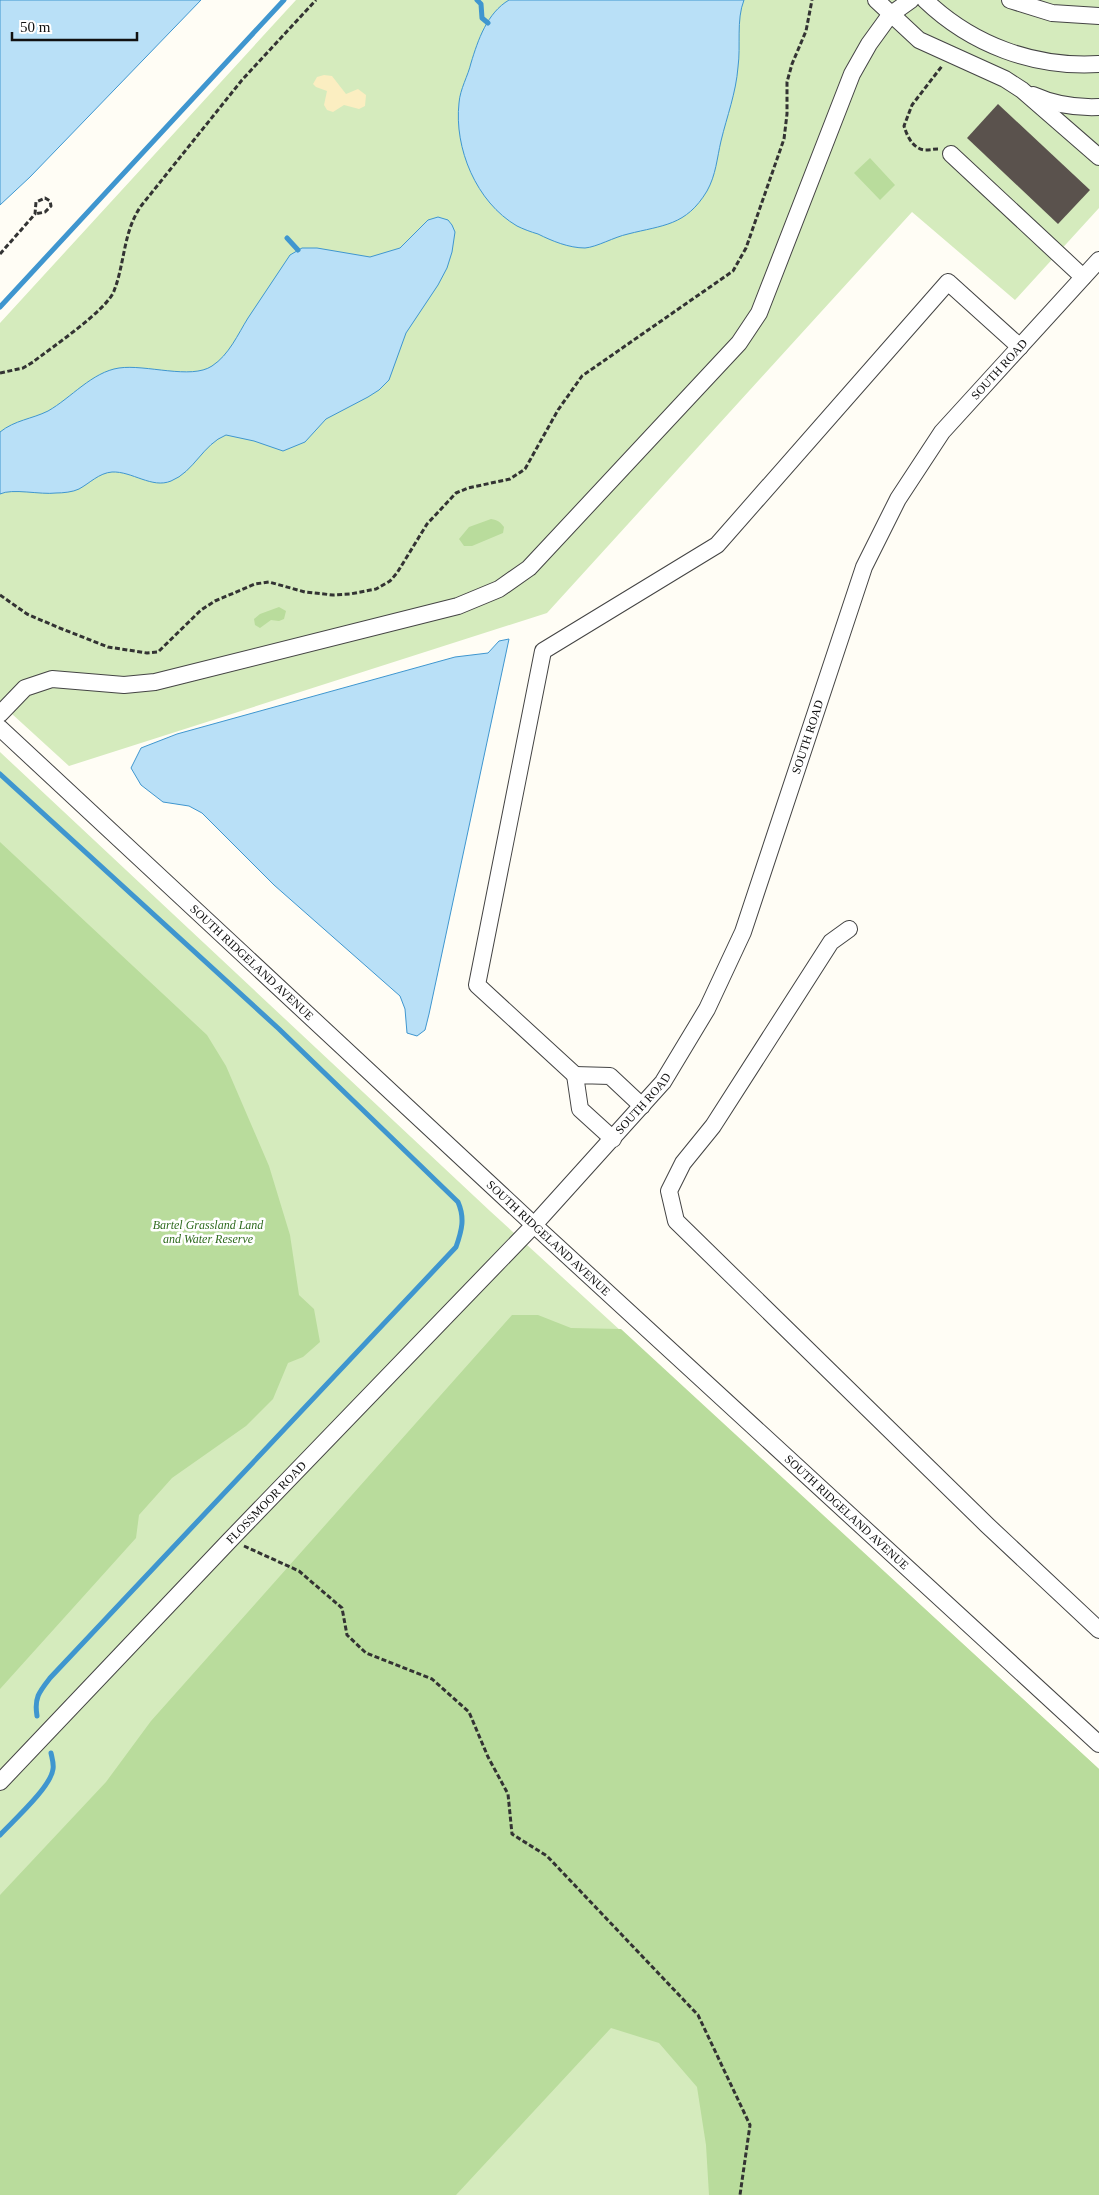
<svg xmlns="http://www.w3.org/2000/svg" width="1099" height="2195" viewBox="0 0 1099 2195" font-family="Georgia,serif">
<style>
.green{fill:#d5ebbd}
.forest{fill:#b9dc9c}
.sand{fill:#fbeec1}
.water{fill:#b9e0f7;stroke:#3f96cf}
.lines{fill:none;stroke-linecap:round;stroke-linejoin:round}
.stream{stroke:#3f96cf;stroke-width:5}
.building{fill:#5a524d}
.minor-casing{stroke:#444;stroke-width:18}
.path{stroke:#333;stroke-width:3;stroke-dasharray:5 2.5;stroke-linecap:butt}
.minor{stroke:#fff;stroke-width:16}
.labels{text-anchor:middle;stroke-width:5;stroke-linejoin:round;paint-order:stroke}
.street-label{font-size:12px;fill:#111;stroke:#fff}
.park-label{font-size:12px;font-style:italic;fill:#2f6b1f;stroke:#fff}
</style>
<rect width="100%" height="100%" fill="#fffdf5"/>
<path class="green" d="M296,0H1099V208L1015,300L912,212L547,613L69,766L0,703V323Z
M0,752L490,1211L1099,1769V2195H0Z"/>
<path class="forest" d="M870,158L895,185L880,200L854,173Z
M491,519C498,520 500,522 504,527L503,533L472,546H464L459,539L469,527Z
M279,607L286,611L284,619L279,621L271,620L260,628L255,625L254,619L260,614Z
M0,842L207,1035L226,1066L269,1166L290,1235L299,1295L314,1309L320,1342L303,1357L288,1363L273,1399L246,1426L172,1478L139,1515L136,1538L0,1689Z
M512,1315H538L571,1328L621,1329L1099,1769V2195H709L706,2145L697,2087L659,2043L611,2028L456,2195H0V1895L106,1782L151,1721Z"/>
<path class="sand" d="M324,75L332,76L346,94L358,89L366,95L365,106L359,109L344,105L333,112L327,110L324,105L327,91L316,87L313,84L317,77Z"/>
<path class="water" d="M0,0H201L30,177L0,205Z
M509,0H744C736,20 741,46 738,67C736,93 727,116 721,141C717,158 716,175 707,191C686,226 663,225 628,234C614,237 597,247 585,248C569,248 552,241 538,234C531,232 523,229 517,226C476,202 454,148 459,103C460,89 468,76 471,63C478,40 487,13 509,0Z
M438,217L448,220L452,225L455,232L452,252L447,268L438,285L406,333L389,380L379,390L368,397L326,419L305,442L283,451L254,441L226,435C203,444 194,472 171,481C152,489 132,471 112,472C99,473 90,483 79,489C73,492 63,493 56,493C41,495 12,488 0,494V432C15,420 32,419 48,411C71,398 92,372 119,368C146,364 191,380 212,366C229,355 238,334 248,318C262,297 276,276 290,255L302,248H317L370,257L400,248L428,220Z
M509,639L429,1014L425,1030L417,1036L407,1033L405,1009L400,996L274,885L202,813L189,806L163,802L141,785L131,768L141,748L177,734L455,657L488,653L499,641Z"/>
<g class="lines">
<path class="stream" d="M477,0L481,4L482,18L488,23
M287,238L298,250
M0,307L284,0
M0,774L279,1029L458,1202C465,1218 462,1230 456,1247L50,1678C39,1692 34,1698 37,1716
M0,1835C13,1821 51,1787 53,1769C54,1764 52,1758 51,1753"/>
</g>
<path class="building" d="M998,104L1090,190L1058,224L967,138Z"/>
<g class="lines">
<g class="minor-casing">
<g id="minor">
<path d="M876,0L919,40L1005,79L1022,90L1099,157"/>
<path d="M925,0C972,45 1034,68 1099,64"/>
<path d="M1010,0L1052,13L1099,16"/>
<path d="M1033,95C1055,105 1076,108 1099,107"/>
<path d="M951,154L1083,277"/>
<path d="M0,714L25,688L52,679L124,685L155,682L458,606L499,589L529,568L739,343L759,313L852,74L869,44L890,15L911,0"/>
<path id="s1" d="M0,728L534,1225L1099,1744"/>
<path d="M849,929L831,942L713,1126L683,1163L669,1191L676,1221L987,1525L1099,1630"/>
<path d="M575,1075L477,985L543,651L717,545L948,282L1020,347"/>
<path d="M613,1139L580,1109L575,1075L610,1076L642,1106"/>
<path id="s2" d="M0,1782L230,1540L534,1225L663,1082L707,1009L743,932L864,567L898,499L942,432L1099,260"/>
</g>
</g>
<path class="path" d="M938,149C934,149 930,150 925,150C913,149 907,136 904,126L912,105L942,66
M0,254L35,214L36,202L45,198L50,201L51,206L45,212L35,214
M0,373L23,368L33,362C51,348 107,310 114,291C125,263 123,232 141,206L242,80L316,0
M0,595L27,614L57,627L108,647L147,653L158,652L201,610L215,601L255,584L269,582L305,592L333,595L350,594L376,589L390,581L397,573L427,524L456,493L468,488L510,479L525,469L558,410L582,376L733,271L746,248L784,139L787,114V82L792,64L806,31L812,0
M244,1546L299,1571L342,1608L347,1635L366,1653L432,1679L469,1712L488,1757L508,1794L512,1834L547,1856L698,2015L750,2125L740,2195"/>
<use href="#minor" class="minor"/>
</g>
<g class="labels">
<g class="street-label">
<text dy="4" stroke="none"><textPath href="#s2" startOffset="1760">SOUTH ROAD</textPath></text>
<text dy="4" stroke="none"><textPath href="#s2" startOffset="1340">SOUTH ROAD</textPath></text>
<text dy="4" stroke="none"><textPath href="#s1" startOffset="344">SOUTH RIDGELAND AVENUE</textPath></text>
<text dy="4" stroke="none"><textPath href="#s2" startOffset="935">SOUTH ROAD</textPath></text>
<text dy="4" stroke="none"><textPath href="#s1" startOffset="749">SOUTH RIDGELAND AVENUE</textPath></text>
<text dy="4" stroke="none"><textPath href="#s2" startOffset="386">FLOSSMOOR ROAD</textPath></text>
<text dy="4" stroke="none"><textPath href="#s1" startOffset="1154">SOUTH RIDGELAND AVENUE</textPath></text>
</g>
<g class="park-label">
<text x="208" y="1229">Bartel Grassland Land<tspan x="208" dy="14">and Water Reserve</tspan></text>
</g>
</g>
<path d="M12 32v8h125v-8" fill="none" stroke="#111111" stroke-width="2.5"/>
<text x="20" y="32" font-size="15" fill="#111111" stroke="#ffffff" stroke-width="4" paint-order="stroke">50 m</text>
</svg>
